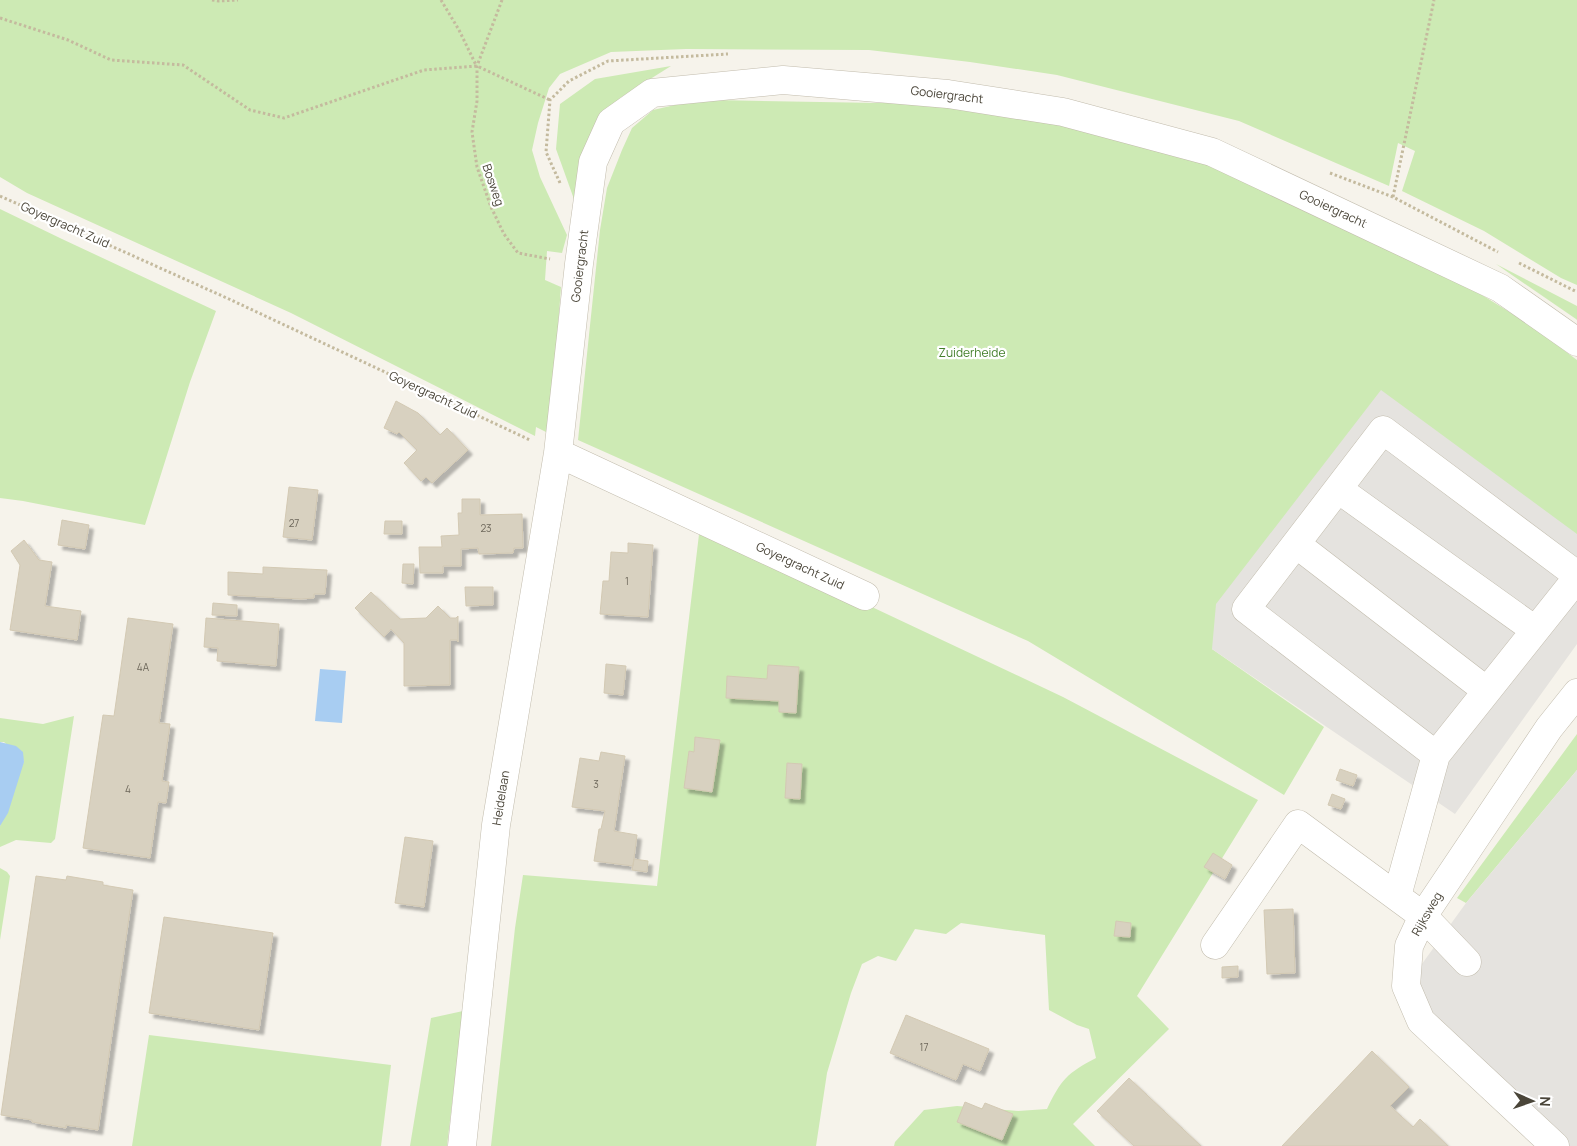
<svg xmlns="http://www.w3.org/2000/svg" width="1577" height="1146" viewBox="0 0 1577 1146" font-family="Manrope,sans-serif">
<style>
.green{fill:#cdeab4}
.parking{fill:#e5e3df}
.water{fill:#a8cdf2}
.building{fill:#d8d1c0;stroke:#d3c9b3;filter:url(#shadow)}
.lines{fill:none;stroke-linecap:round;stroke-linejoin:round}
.minor-casing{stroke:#c2bcad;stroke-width:29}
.path{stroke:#c4ba9e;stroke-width:3;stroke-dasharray:2.5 2.5;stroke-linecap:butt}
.minor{stroke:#fff;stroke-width:28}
.labels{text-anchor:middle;stroke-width:4.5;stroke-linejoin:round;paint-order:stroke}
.number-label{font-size:10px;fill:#6e685b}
.street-label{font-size:12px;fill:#4a4539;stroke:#fff}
.park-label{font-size:12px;fill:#427e2a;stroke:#fff}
</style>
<defs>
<filter id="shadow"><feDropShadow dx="4.5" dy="4.5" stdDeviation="1" flood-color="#0004"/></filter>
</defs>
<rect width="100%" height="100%" fill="#f6f3eb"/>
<path class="green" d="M0,0H1577V285L1561,278L1484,231L1402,191L1415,151L1398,143L1389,186L1239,121L1057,75L970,62L869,50L686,49L611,52L560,74L549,88L538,123L532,150L540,177L567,235L562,253L547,251L545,280L561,287L550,434L536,427L535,436L291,313L27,193L0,177Z
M671,66L620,98L587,146L575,202L556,149L560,104L595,79Z
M958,99L1206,157L1427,261L1529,324L1577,360V534L1212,649L1324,727L1284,795L1028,641L578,440L600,230L607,188L622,150L632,128L653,110L688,102L714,100L878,103Z
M0,209L62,239L216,311L190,382L145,525L23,501L0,498Z
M1496,264L1577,306V320L1576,319Z
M700,526L1063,697L1258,800L1137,996L1169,1029L1073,1124L1095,1146H894L895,1142L924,1110L957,1106L1018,1111L1047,1109C1061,1080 1067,1073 1096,1058L1089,1029L1077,1025L1049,1010L1045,935L961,923L946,934L915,929L896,961L878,956L862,964L851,993L827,1073L816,1146H491L515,928L523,875L657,886Z
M74,716L55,839L51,843L16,840L0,847V826L24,761L4,742H0V718L43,724Z
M1577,734V770L1466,903L1457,898Z
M0,868L7,872L10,876L0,940Z
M463,1011L447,1146H410L431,1018Z
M149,1035L391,1065L381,1146H132Z"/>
<path class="parking" d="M1381,390L1577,534V644L1455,814L1212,649L1216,604Z
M1577,770V1146H1561L1421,1021L1406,986L1466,903Z"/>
<path class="water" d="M320,669L346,671L342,723L315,721Z
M0,742L16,746L23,752L24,762L8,813L0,826Z"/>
<path class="building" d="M396,401L418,413L440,435L447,428L468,450L432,483L426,477L421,481L404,463L417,450L399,432L397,434L384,428Z
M289,487L318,490L312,540L283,537Z
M462,499H480V515L522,514L523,548H514L513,553L479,554L478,548L461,549V566H443V573H420L419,547H442L441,536L459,535L458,513H462Z
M62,520L89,525L85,549L58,545Z
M385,521H402V534H384Z
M24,540L39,560L52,562L45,606L81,611L77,640L10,630L20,565L11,551Z
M628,543L653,545L648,617L600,614L603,581H609L611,552L628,553Z
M403,564H414L413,584L402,583Z
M263,567L327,570L325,594H314V598L301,599L228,595V572L263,574Z
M465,587H493V605L466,606Z
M371,592L400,619L426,618L438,606L450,618H456L458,616V642L457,640H450V685L404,686V643L391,629L384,637L355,608Z
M213,603L237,605V616L212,615Z
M128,618L173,624L159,723L170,724L162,781L169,782L166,803L158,802L150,858L83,848L103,715L114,716Z
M206,618L279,624L276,666L217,661L218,648L204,647Z
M606,664L626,666L623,695L604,693Z
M768,665L799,667L796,713L779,712V701L726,698L727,676L767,679Z
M695,737L720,740L712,792L684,788L689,751L694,752Z
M601,752L625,756L614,831L637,835L633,866L594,861L599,829H601L605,811L572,807L580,758L599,761Z
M787,763L802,764L800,799L785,798Z
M1340,769L1357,775L1353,786L1336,780Z
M1332,794L1345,799L1341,809L1328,805Z
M405,837L433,841L424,907L395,903Z
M1213,853L1232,865L1225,879L1204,867Z
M634,859L648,861L647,872L632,870Z
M36,876L66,880L67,876L103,882V885L133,890L98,1130L66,1125V1128L32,1122V1120L1,1115Z
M1293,909L1295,973L1267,974L1264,910Z
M164,917L273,933L259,1030L149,1013Z
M1116,921L1131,923L1130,937L1114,936Z
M1238,966V977L1222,978V967Z
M906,1015L989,1049L980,1071L963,1064L956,1080L890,1053Z
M1372,1051L1409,1087L1390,1106L1413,1127L1420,1119L1448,1146H1282Z
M1129,1078L1201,1146H1134L1097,1111Z
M965,1102L982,1109L985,1103L1013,1114L1002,1140L957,1122Z"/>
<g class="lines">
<g class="minor-casing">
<path id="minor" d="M558,453L865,596
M1338,489L1535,630
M1296,544L1487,691
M1436,755L1246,609L1383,430L1577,575
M1397,896L1436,755L1577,578
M1215,945L1298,824L1423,916L1467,962
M462,1146L496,825L558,453L579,264L593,162L611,122L652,93L783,80L948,94L1063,112L1212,152L1500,288L1577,342
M1555,1146L1421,1021L1406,986L1409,946L1423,916L1549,728L1577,693"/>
</g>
<path class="path" d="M212,0L219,1L238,0
M441,0L459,30L476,65
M502,0L477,66V101L472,132L477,167L491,207L504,234L518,253L550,259
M0,18L68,40L111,60L183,65L250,110L284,118L424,70L477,66L550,100
M1330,173L1393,197L1498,252
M560,183L546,152L550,100L569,81L608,61L728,54
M0,196L229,299L530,440
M1393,197L1434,0
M1519,263L1577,292"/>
<use href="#minor" class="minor"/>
</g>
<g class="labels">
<g class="number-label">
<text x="294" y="527">27</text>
<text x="486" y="532">23</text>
<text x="627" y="585">1</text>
<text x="143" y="671">4A</text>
<text x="596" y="788">3</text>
<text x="128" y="793">4</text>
<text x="924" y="1051">17</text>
</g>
<g class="street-label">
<text transform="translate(947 95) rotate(7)" y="4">Gooiergracht</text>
<text transform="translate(493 185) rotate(71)" y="4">Bosweg</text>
<text transform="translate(1333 209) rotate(25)" y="4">Gooiergracht</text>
<text transform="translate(65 225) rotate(24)" y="4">Goyergracht Zuid</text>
<text transform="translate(580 266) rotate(-83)" y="4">Gooiergracht</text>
<text transform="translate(433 395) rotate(25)" y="4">Goyergracht Zuid</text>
<text transform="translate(800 566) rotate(25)" y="4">Goyergracht Zuid</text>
<text transform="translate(501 798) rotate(-81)" y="4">Heidelaan</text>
<text transform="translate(1427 914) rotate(-60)" y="4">Rijksweg</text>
</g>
<g class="park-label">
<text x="972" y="357">Zuiderheide</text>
</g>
</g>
<g transform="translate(1532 1101) rotate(92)" stroke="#ffffff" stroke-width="4" paint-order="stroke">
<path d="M0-4L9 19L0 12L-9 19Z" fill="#4a4539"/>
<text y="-8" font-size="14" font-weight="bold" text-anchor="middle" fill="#4a4539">N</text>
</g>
</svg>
